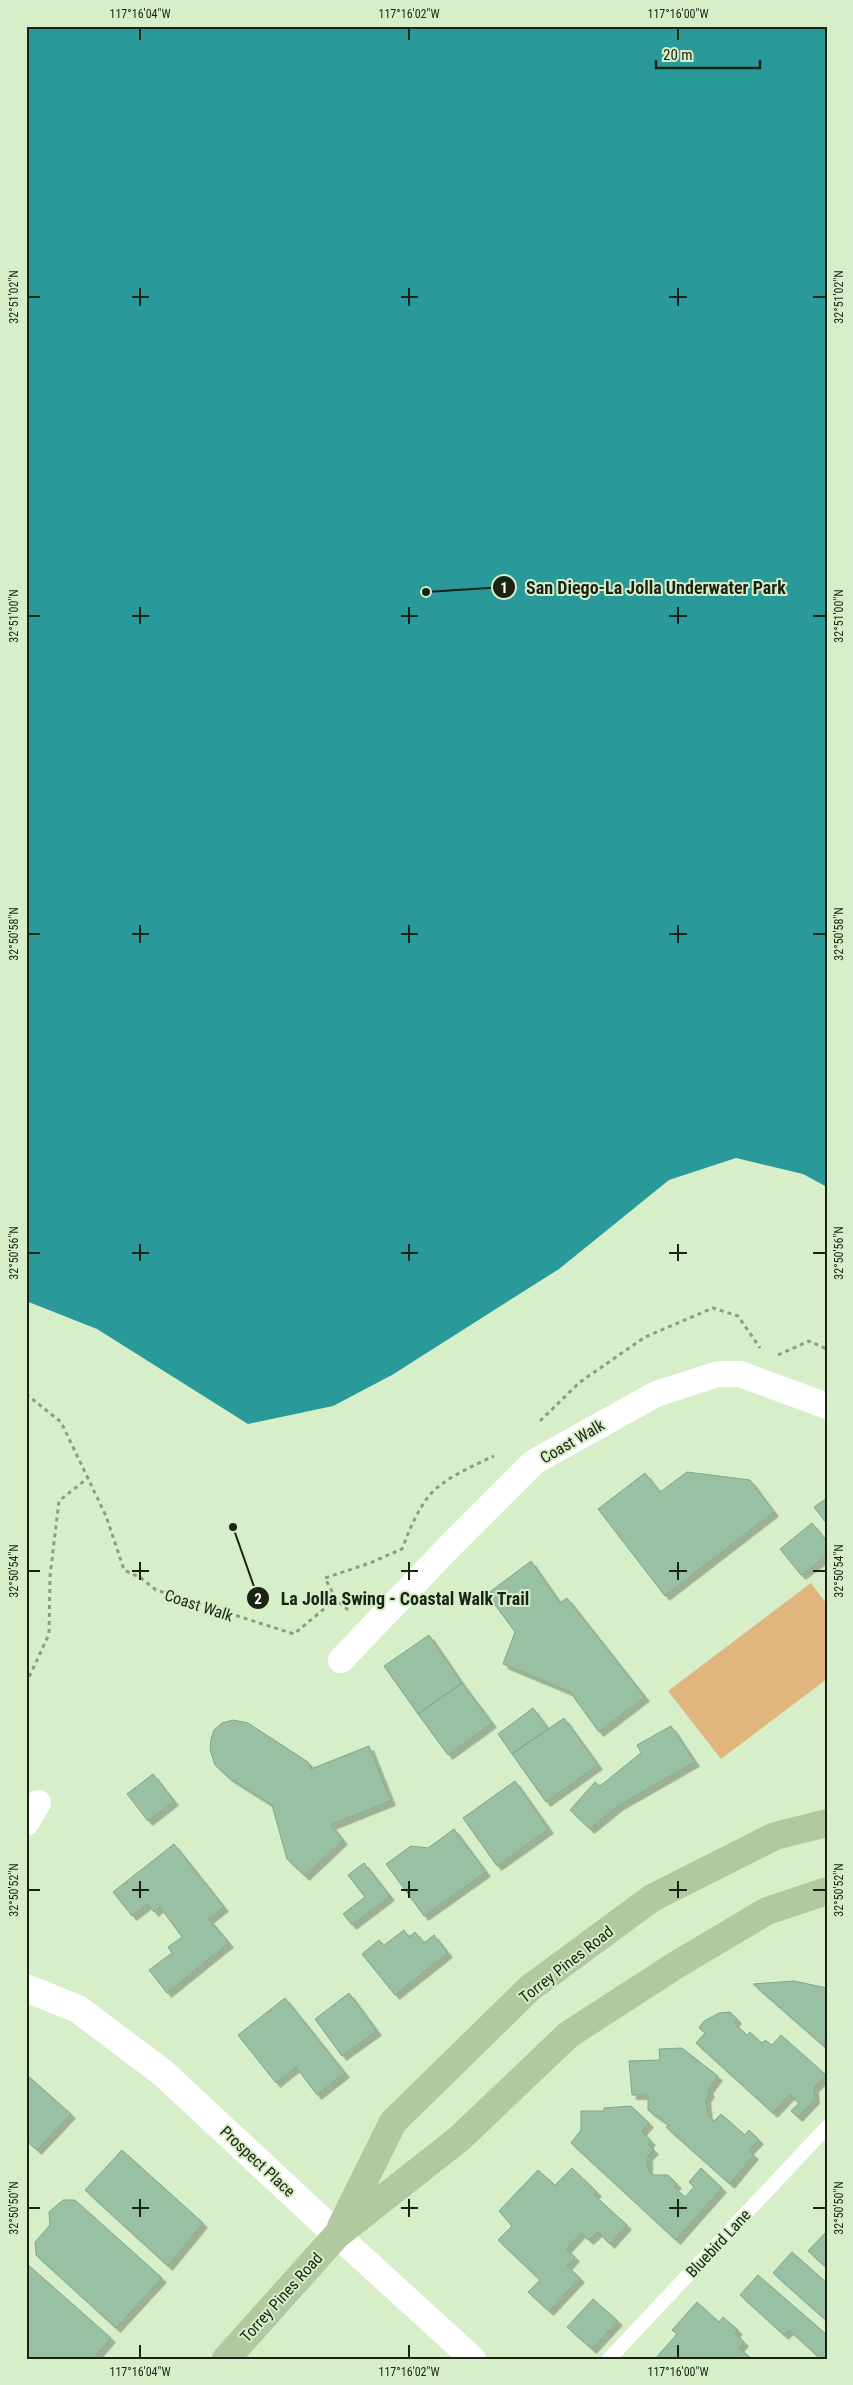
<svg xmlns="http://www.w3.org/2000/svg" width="853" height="2385" viewBox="0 0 853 2385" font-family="'Roboto Condensed',sans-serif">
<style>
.green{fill:#e1b67e}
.water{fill:#299a99}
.building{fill:#9ac0a4;stroke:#80a68b;filter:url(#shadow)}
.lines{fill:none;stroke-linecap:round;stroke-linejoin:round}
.path{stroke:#8c9d81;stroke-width:3;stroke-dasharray:4 4;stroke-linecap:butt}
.service{stroke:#fff;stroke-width:14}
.minor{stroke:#fff;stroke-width:26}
.secondary{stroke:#fff;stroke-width:28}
.primary{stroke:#b0c99f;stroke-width:28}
.ticks{fill:none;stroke:#1b2315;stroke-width:2}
.labels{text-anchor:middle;stroke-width:4;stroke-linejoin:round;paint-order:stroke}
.street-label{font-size:16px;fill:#1b2315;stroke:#d7efc9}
.leader{fill:none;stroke:#1b2315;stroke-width:2}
.callout-dot{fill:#1b2315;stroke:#d7efc9;stroke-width:2}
.mark-label{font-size:15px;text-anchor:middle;font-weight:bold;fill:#fff}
.callout-label{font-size:18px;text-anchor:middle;font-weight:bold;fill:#1b2315;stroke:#d7efc9;stroke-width:4;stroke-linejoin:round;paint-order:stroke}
.neatline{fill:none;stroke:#1b2315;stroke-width:2}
.ticks-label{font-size:12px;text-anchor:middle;fill:#1b2315}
</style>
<defs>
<filter id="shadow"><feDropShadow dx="4.5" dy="4.5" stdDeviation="0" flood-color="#0004"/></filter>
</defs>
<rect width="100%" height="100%" fill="#d7efc9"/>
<path class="green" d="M811,1583L827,1604V1679L721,1759L668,1691Z"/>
<path class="water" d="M26,26H827V1187L803,1174L736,1158L669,1180L559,1269L392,1375L333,1406L248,1424L97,1329L26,1301Z"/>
<path class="building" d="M687,1472L750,1480L774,1512L665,1596L598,1509L645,1473L660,1492Z
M827,1498V1524L814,1507Z
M812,1523L827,1542V1556L801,1575L780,1549Z
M531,1561L560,1603L567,1598L645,1697L599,1732L570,1692L503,1664L515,1632L487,1594Z
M429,1635L462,1683L418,1714L384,1666Z
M462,1683L492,1723L448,1755L418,1714Z
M533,1708L548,1729L512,1754L498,1734Z
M564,1718L598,1765L546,1802L512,1754Z
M233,1720L248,1723L308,1762L311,1769L369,1746L391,1801L331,1825L343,1840L305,1876L287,1859L272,1805L228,1777L215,1765L210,1750L211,1739L214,1730L222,1723Z
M671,1726L695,1762L618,1806L590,1829L570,1810L595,1782L600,1786L641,1753L637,1745Z
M153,1774L174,1801L148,1821L127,1794Z
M515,1781L549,1829L497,1866L463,1818Z
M454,1829L486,1872L424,1916L386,1864L411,1846L428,1848Z
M174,1844L224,1907L209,1919L229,1943L167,1993L149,1970L172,1953L168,1947L182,1937L160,1907L154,1912L148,1904L132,1916L113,1892Z
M364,1863L390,1896L352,1925L343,1914L365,1897L348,1875Z
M404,1930L409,1937L415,1932L424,1943L434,1935L448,1953L395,1995L362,1954L379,1940L384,1945Z
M794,1981L827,1988L825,2047L753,1984Z
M349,1993L377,2031L342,2056L315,2019Z
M285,1998L345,2073L317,2095L296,2067L276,2083L238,2035Z
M730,2012L737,2019L734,2023L747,2035L750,2032L762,2043L765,2040L772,2045L781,2035L826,2075L814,2088L815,2099L798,2117L791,2111L799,2103L790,2095L773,2113L696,2043L705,2033L699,2028L704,2021L719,2013Z
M682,2048L718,2076L708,2090L710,2092L706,2099L708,2115L714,2121L721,2114L745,2135L749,2130L759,2140L749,2150L754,2155L730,2184L666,2127L669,2125L648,2110V2095H632L629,2061L660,2060L659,2049Z
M26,2074L71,2114L37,2150L26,2140Z
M631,2106L649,2123L642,2131L651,2141L648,2144L654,2150L648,2156V2170L653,2175H668L677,2184L674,2187L685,2197L694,2187L689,2182L701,2168L722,2188L676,2240L571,2143L581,2130V2111H604V2108Z
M122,2150L203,2223L168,2266L85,2190Z
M572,2168L597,2192L594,2195L627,2225L610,2244L598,2232L589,2240L581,2233L566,2249L575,2257L567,2266L580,2278L549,2311L528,2292L540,2280L498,2240L512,2226L499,2211L538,2170L555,2185Z
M63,2200H75L162,2278L116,2328L36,2255L35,2242L50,2225L49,2212Z
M827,2231V2268L808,2251Z
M792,2252L827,2283V2321L773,2273Z
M26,2263L111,2338L93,2359H26Z
M758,2275L827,2335V2359H821L789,2330L784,2335L740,2295Z
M593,2299L618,2321L592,2349L567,2327Z
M697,2302L719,2322L723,2317L738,2330L735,2333L744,2342L739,2348L752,2359H655L677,2334L672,2330Z"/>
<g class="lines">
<path class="path" d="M778,1355L809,1341L827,1349
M26,1394L61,1422L106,1516L124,1570L141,1578L156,1590L294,1634L336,1599L348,1610
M540,1421L580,1382L645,1337L713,1308L738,1316L760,1348
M336,1599L325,1578L370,1563L402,1549C409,1531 416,1513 428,1497C442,1479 473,1466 494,1456
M26,1684L49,1634L50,1576L59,1501L89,1477"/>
<path class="service" d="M609,2359L827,2127"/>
<path class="minor" d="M341,1660L449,1547L534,1462L656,1394L718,1374H740L827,1406
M26,1823L38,1803
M337,2235L473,2359"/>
<path class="secondary" d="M26,1988L78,2009L163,2073L337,2235"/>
<path class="primary" d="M341,2227L393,2122L530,1988L652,1898L775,1836L827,1823
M226,2359L337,2235L460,2138L568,2035L676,1965L767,1911L827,1891"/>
</g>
<path class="ticks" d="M140,28V40M409,28V40M678,28V40M140,288V306M409,288V306M678,288V306M28,297H40M132,297H149M401,297H418M669,297H687M813,297H826M140,607V624M409,607V624M678,607V624M28,616H40M132,616H149M401,616H418M669,616H687M813,616H826M140,925V943M409,925V943M678,925V943M28,934H40M132,934H149M401,934H418M669,934H687M813,934H826M140,1244V1261M409,1244V1261M678,1244V1261M28,1253H40M132,1253H149M401,1253H418M669,1253H687M813,1253H826M140,1562V1580M409,1562V1580M678,1562V1580M28,1571H40M132,1571H149M401,1571H418M669,1571H687M813,1571H826M140,1881V1898M409,1881V1898M678,1881V1898M28,1890H40M132,1890H149M401,1890H418M669,1890H687M813,1890H826M140,2199V2217M409,2199V2217M678,2199V2217M28,2208H40M132,2208H149M401,2208H418M669,2208H687M813,2208H826M140,2345V2358M409,2345V2358M678,2345V2358"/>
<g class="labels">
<g class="street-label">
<text transform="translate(572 1441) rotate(-30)" y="6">Coast Walk</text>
<text transform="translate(199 1605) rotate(18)" y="6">Coast Walk</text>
<text transform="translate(566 1964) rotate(-38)" y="6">Torrey Pines Road</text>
<text transform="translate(258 2161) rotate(43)" y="6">Prospect Place</text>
<text transform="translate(718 2243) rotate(-47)" y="6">Bluebird Lane</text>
<text transform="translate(281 2297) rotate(-48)" y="6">Torrey Pines Road</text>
</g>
</g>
<path class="leader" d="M426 592L504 587M233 1527L258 1598"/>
<g class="callout-dot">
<circle cx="426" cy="592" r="5"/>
<circle cx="233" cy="1527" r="5"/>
<circle cx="504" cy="587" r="12"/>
<circle cx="258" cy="1598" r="12"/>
</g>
<g class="mark-label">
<text x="504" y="593">1</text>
<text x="258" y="1604">2</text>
</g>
<g class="callout-label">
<text x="656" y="594">San Diego-La Jolla Underwater Park</text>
<text x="405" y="1605">La Jolla Swing - Coastal Walk Trail</text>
</g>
<rect width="853" height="2385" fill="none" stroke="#d7efc9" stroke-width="55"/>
<path d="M656 60v8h104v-8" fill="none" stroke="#1b2315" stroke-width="2.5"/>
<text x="663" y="60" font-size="15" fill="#1b2315" stroke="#d7efc9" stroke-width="4" paint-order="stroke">20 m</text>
<rect x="28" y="28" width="798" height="2330" class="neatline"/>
<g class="ticks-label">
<text x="140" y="18">117°16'04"W</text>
<text x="409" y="18">117°16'02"W</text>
<text x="678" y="18">117°16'00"W</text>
<text transform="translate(14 297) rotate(-90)" y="4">32°51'02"N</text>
<text transform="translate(839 297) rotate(-90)" y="4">32°51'02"N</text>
<text transform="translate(14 616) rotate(-90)" y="4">32°51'00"N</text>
<text transform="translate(839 616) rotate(-90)" y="4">32°51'00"N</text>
<text transform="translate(14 934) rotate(-90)" y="4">32°50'58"N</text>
<text transform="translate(839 934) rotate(-90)" y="4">32°50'58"N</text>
<text transform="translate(14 1253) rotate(-90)" y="4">32°50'56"N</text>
<text transform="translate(839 1253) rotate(-90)" y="4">32°50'56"N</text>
<text transform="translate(14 1571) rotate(-90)" y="4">32°50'54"N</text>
<text transform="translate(839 1571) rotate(-90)" y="4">32°50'54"N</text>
<text transform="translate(14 1890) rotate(-90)" y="4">32°50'52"N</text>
<text transform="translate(839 1890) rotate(-90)" y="4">32°50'52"N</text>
<text transform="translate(14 2208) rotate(-90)" y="4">32°50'50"N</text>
<text transform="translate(839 2208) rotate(-90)" y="4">32°50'50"N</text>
<text x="140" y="2376">117°16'04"W</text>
<text x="409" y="2376">117°16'02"W</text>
<text x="678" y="2376">117°16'00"W</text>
</g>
</svg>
